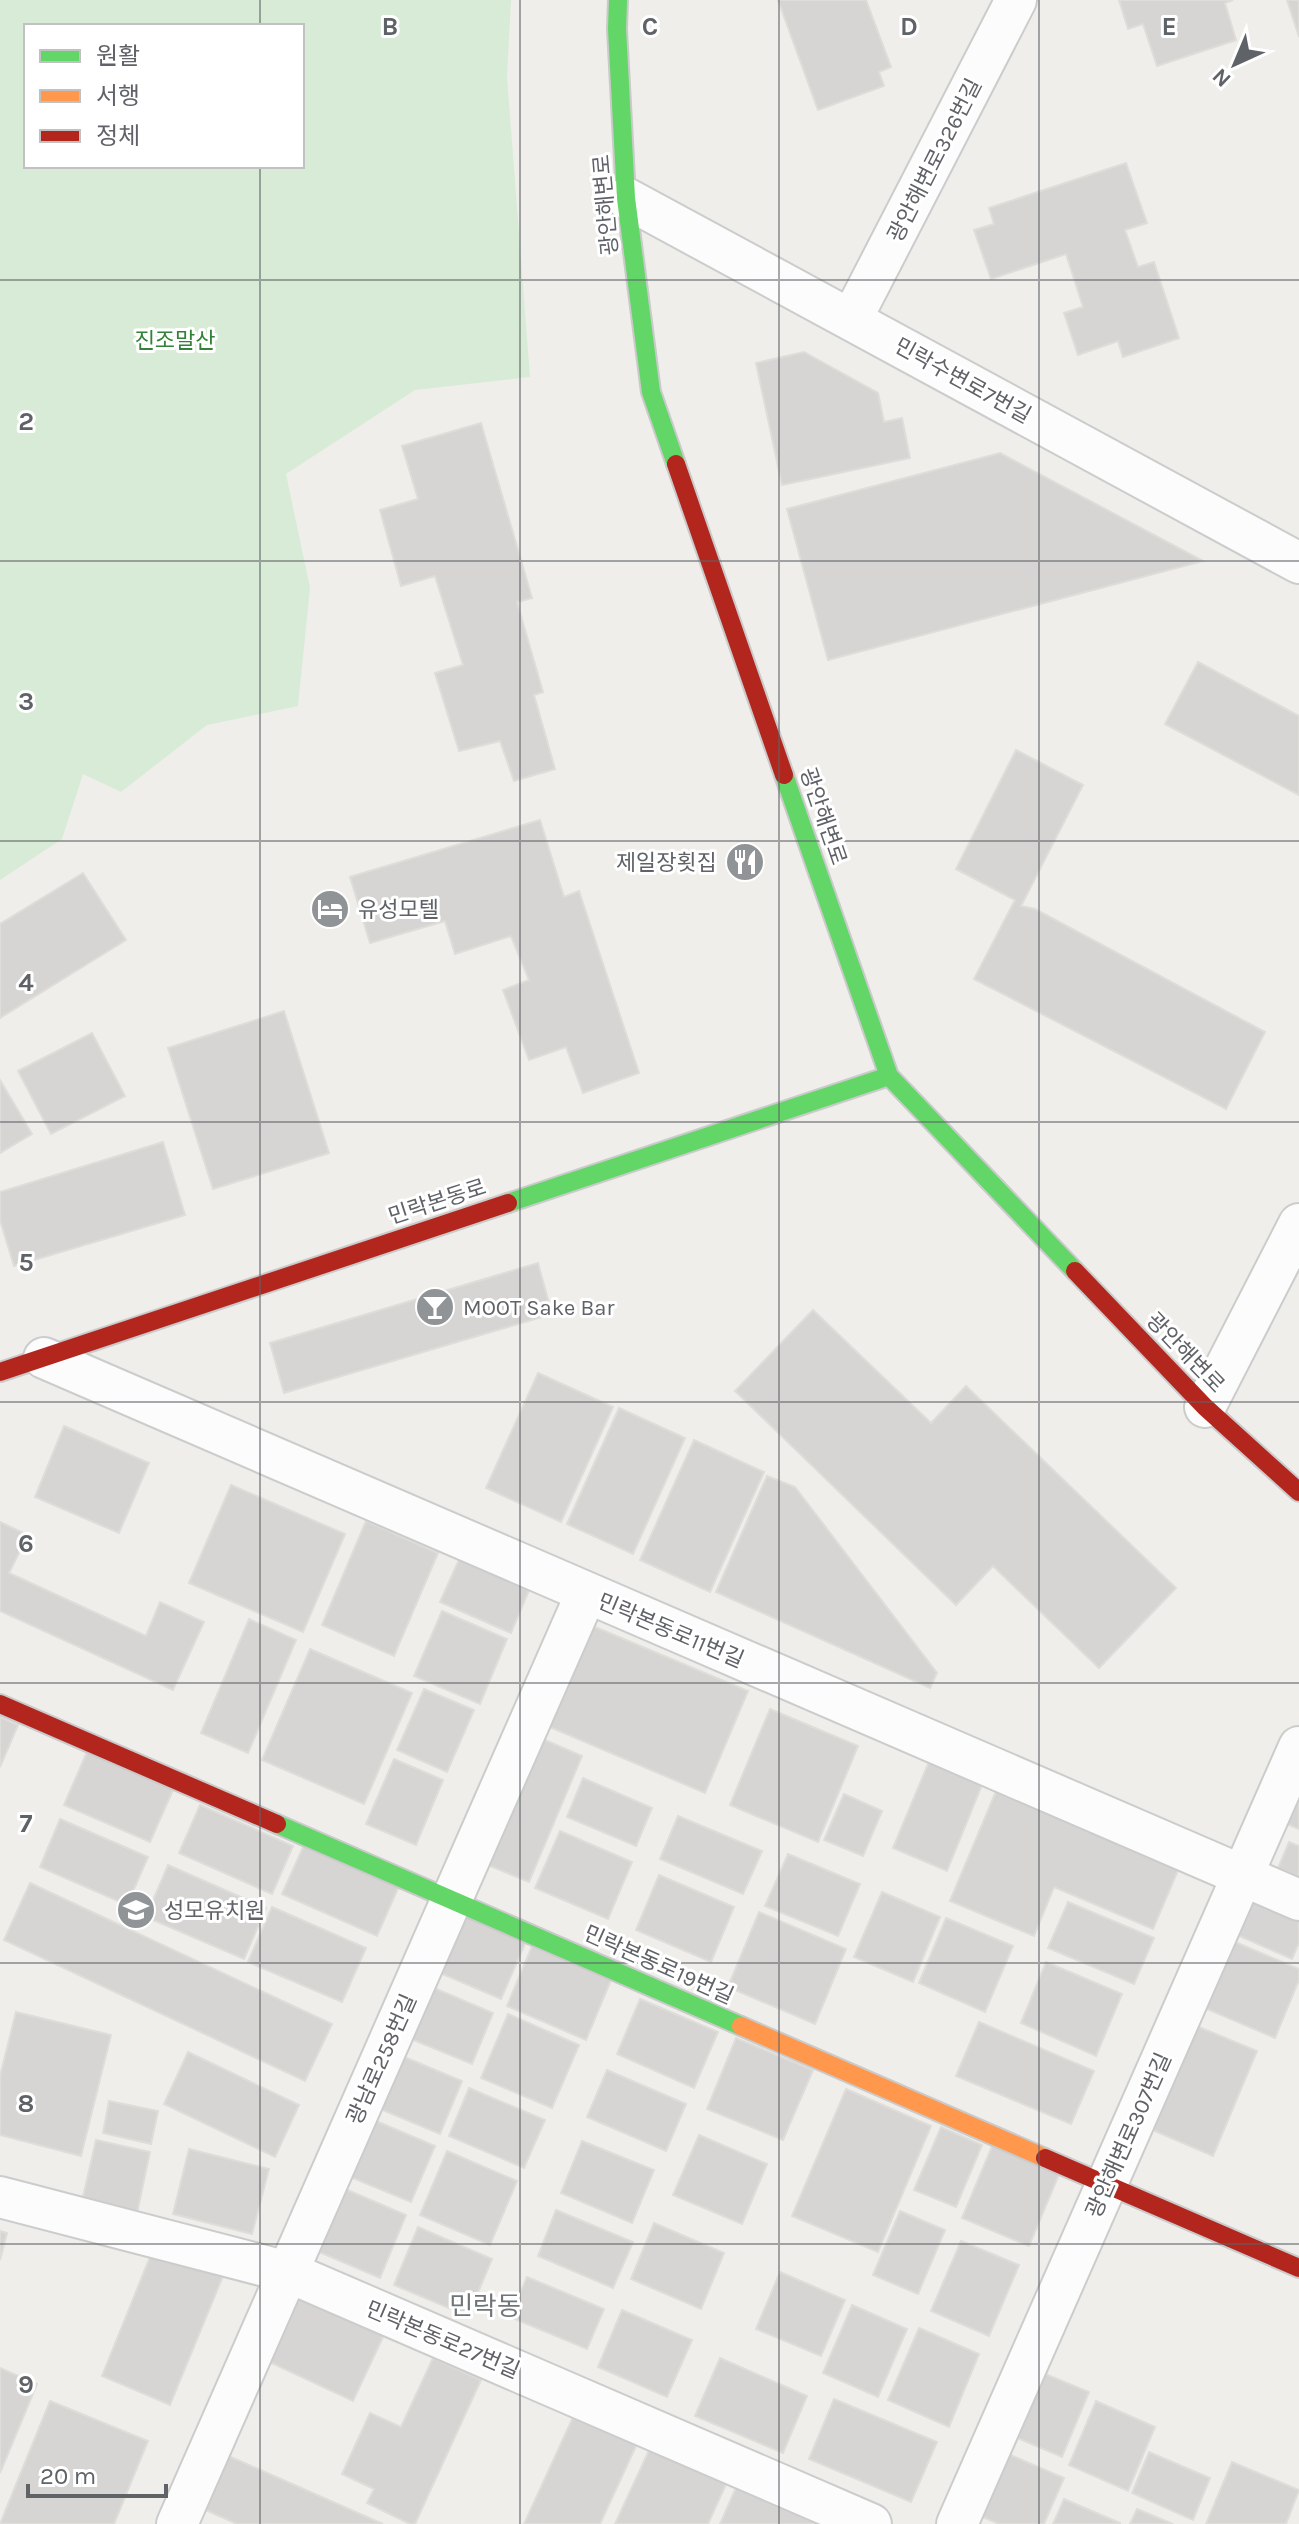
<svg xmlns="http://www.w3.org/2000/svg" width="1299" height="2524" viewBox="0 0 1299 2524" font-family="Karla,'Noto Sans KR',sans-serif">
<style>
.green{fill:#d8ebd6;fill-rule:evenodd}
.building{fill:#d6d5d3;stroke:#deddd9;stroke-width:2}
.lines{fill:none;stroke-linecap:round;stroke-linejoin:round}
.street-casing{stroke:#cbcccc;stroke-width:44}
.fast-casing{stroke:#cacacb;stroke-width:22}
.slow-casing{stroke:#cacacb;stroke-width:22}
.jam-casing{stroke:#cacacb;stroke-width:22}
.street{stroke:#fdfcfc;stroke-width:40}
.fast{stroke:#63d668;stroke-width:18}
.slow{stroke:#ff974d;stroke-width:18}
.jam{stroke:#b3261e;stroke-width:18}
.grid{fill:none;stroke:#5f6368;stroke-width:2;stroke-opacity:0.55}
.labels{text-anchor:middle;stroke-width:6;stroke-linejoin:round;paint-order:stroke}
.street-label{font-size:22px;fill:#5f6368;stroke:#fff}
.park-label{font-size:22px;fill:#348238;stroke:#fff}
.poi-label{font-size:22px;fill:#5f6368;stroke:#fff;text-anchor:start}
.quarter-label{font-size:26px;fill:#70757a;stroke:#fff}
.grid-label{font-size:26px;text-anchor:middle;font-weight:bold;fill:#5f6368;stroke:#fff;stroke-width:6;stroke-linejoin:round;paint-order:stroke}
</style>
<rect width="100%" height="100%" fill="#efeeea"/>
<path class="green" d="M0,0H511L507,77L530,377L415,390L286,474L310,588L298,706L207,725L121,792L83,774L62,839L0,880ZM26,26H302V166H26Z"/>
<path class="building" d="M778,0H866L891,67L879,72L884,86L818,110Z
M1119,0H1233L1225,3L1236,40L1157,66L1143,24L1128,29Z
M1287,0H1299V37Z
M1126,163L1147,223L1125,230L1138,267L1154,262L1179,338L1123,357L1118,341L1078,355L1064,313L1083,307L1066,254L991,279L974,230L994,224L989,208Z
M804,352L878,393L884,422L902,418L910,458L782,485L756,363Z
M481,423L532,598L517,602L543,692L534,695L555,769L514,781L500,741L459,751L435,673L463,665L435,576L401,586L380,510L418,499L402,446Z
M1000,453L1203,561L828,660L787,509Z
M1198,662L1299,716V795L1165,724Z
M1016,750L1083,785L1021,906L1035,909L1265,1032L1226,1109L974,979L1015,900L956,869Z
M540,820L564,897L579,891L639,1073L583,1093L566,1047L529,1060L503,990L529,980L511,936L455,954L445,921L370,943L350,877Z
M83,873L126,940L0,1018V924Z
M284,1011L329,1153L213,1189L168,1048Z
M92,1033L125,1096L51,1134L18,1071Z
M0,1080L32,1134L0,1153Z
M163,1142L185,1215L14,1266L0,1220V1192Z
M538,1263L552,1314L284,1393L270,1343Z
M813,1310L931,1423L966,1386L1176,1588L1099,1668L993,1566L956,1605L735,1391Z
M538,1373L613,1407L561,1522L486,1488Z
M619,1408L685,1438L633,1554L567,1524Z
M64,1426L149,1463L119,1533L35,1497Z
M694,1440L764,1472L710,1592L640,1560Z
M767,1476L795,1487L937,1673L930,1688L716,1592Z
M231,1485L345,1534L303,1632L189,1583Z
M366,1521L438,1553L394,1656L322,1625Z
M0,1522L28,1535L9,1573L146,1636L160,1602L204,1622L173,1690L0,1611Z
M462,1553L532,1583L511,1633L440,1602Z
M442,1611L507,1639L480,1704L414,1676Z
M249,1619L296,1640L248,1753L201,1733Z
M588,1624L748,1691L705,1793L545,1725Z
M310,1649L412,1693L364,1804L262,1760Z
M424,1689L474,1710L447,1772L397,1750Z
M770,1709L858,1746L818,1842L730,1805Z
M0,1717L18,1725L0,1767Z
M536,1736L582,1756L529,1882L483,1863Z
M87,1752L173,1790L150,1842L64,1805Z
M933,1752L986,1775L947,1871L893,1848Z
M394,1759L443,1780L416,1845L366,1824Z
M583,1778L652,1808L636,1846L567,1817Z
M999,1784L1182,1861L1153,1929L1054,1887L1034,1936L950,1901Z
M844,1794L882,1811L863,1856L824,1840Z
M1299,1794V1829L1286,1824Z
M200,1805L293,1846L272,1894L179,1853Z
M678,1816L762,1851L743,1894L660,1859Z
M60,1819L148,1857L127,1905L40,1867Z
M560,1831L632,1862L608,1919L535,1888Z
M1289,1842L1299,1846V1877L1278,1868Z
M304,1845L399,1886L377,1936L282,1894Z
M788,1854L860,1884L838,1936L765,1906Z
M168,1865L266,1908L244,1959L146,1917Z
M659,1875L734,1907L711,1962L636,1930Z
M30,1883L332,2024L305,2081L4,1940Z
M1246,1886L1299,1909V1943L1292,1959L1228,1931Z
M882,1892L940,1917L913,1982L854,1957Z
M1068,1902L1154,1938L1134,1984L1048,1948Z
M272,1907L366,1948L342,2002L248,1962Z
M452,1907L527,1939L501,1999L426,1967Z
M759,1912L846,1949L815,2024L728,1987Z
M946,1918L1013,1946L985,2012L919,1983Z
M1228,1939L1299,1969V1980L1275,2038L1200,2006Z
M532,1946L611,1980L586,2040L507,2006Z
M1046,1962L1122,1994L1096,2056L1021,2023Z
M427,1985L493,2013L472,2064L406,2037Z
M640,1999L718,2032L694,2088L617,2054Z
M16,2012L111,2035L81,2156L0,2135V2076Z
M508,2014L579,2045L552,2108L481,2078Z
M979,2022L1094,2071L1071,2124L956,2076Z
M1187,2022L1257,2051L1213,2156L1143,2126Z
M736,2038L813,2070L783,2140L707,2109Z
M390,2051L462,2081L440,2134L368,2104Z
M188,2052L299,2105L275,2157L164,2104Z
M607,2070L686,2104L666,2151L587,2117Z
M469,2088L545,2120L524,2168L449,2136Z
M846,2089L931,2126L878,2252L792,2216Z
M109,2101L158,2111L151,2144L103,2133Z
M362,2115L435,2146L411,2202L338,2172Z
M941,2127L982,2145L956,2207L914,2190Z
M699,2135L767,2164L742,2224L673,2195Z
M96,2140L150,2152L137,2213L82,2201Z
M582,2141L654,2170L632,2223L561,2193Z
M993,2144L1060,2172L1029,2246L962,2218Z
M189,2149L269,2169L252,2234L173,2214Z
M447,2151L517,2181L490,2245L420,2215Z
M331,2183L406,2215L380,2278L305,2246Z
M556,2210L633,2242L613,2288L538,2256Z
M900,2211L945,2230L918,2294L873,2275Z
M654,2223L724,2253L701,2309L631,2279Z
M418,2227L492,2259L468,2316L394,2285Z
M0,2231L7,2233L0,2260Z
M961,2241L1019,2265L989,2336L931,2311Z
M154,2247L223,2276L170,2405L102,2376Z
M780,2272L845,2300L821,2356L756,2329Z
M527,2277L604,2309L587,2349L510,2317Z
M293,2293L384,2335L353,2401L263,2359Z
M852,2305L907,2329L878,2397L823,2373Z
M622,2310L692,2340L667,2397L598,2367Z
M919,2328L979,2354L949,2427L888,2400Z
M433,2358L481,2380L415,2524H410L367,2503L374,2489L342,2474L370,2413L401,2427Z
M720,2358L807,2396L783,2453L695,2416Z
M1028,2367L1089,2392L1062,2457L1001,2431Z
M0,2368L37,2384L0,2473Z
M834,2399L937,2442L911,2502L809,2459Z
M50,2401L148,2441L114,2524H0Z
M1096,2401L1155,2427L1128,2491L1069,2465Z
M574,2415L637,2444L600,2524H524Z
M651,2446L727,2482L708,2524H615Z
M215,2450L383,2524H237L192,2504Z
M1149,2452L1210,2478L1193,2520L1132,2493Z
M1006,2453L1064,2478L1044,2524H999L980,2516Z
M1232,2462L1299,2490L1286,2524H1206Z
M741,2476L845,2524H720Z
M1064,2499L1120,2523V2524H1053Z
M1137,2509L1173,2524H1130Z"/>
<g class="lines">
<g class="street-casing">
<path id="street" d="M626,198L1299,563
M851,320L1016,0
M44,1358L1299,1900
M1205,1407L1299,1224
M0,2197L288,2272L871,2524
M177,2524L586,1594
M957,2524L1299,1747"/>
</g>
<g class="fast-casing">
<path id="fast" d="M618,0L617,29L626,198L651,392L676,464
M784,775L889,1076L1075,1271
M508,1203L889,1076
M277,1824L741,2026"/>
</g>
<g class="slow-casing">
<path id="slow" d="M741,2026L1045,2158"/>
</g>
<g class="jam-casing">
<path id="jam" d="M676,464L784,775
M1075,1271L1205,1407L1299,1492
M0,1372L508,1203
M0,1704L277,1824
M1045,2158L1299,2268"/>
</g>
<use href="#street" class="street"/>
<use href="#fast" class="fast"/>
<use href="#slow" class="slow"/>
<use href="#jam" class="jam"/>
</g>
<path class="grid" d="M260,0V26M520,0V2524M779,0V2524M1039,0V2524M260,166V2524M0,280H1299M0,561H1299M0,841H1299M0,1122H1299M0,1402H1299M0,1683H1299M0,1963H1299M0,2244H1299"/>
<defs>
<g id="restaurant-disc" transform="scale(2)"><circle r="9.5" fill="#919496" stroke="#fff"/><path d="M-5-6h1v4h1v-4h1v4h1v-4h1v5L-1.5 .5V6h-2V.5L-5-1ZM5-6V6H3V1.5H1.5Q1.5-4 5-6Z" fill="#fff"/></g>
<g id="hotel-disc" transform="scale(2)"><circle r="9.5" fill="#919496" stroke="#fff"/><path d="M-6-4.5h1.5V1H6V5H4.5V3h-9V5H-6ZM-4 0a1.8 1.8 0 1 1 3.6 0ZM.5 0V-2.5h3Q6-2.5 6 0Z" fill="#fff"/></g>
<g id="bar-disc" transform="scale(2)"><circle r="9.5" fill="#919496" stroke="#fff"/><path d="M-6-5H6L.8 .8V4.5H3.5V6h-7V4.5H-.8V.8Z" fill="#fff"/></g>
<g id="school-disc" transform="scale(2)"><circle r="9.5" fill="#919496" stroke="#fff"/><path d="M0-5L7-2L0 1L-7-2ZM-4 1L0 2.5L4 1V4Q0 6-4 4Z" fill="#fff"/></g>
</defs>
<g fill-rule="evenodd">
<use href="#restaurant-disc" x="745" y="862"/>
<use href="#hotel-disc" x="330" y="909"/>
<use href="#bar-disc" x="435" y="1307"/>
<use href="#school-disc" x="136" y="1910"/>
</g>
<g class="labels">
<g class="street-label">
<text transform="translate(934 160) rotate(-63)" y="8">광안해변로326번길</text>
<text transform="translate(605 205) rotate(-95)" y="8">광안해변로</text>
<text transform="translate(963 380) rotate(29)" y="8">민락수변로7번길</text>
<text transform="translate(824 816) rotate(71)" y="8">광안해변로</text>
<text transform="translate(437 1201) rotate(-18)" y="8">민락본동로</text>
<text transform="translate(1186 1352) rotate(46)" y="8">광안해변로</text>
<text transform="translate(671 1630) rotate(23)" y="8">민락본동로11번길</text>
<text transform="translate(659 1964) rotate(24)" y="8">민락본동로19번길</text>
<text transform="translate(381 2059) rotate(-66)" y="8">광남로258번길</text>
<text transform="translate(1128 2135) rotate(-66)" y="8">광안해변로307번길</text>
<text transform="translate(443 2339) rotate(23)" y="8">민락본동로27번길</text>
</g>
<g class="park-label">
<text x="175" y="348">진조말산</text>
</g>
<g class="poi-label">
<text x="717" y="870" text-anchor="end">제일장횟집</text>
<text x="358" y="917">유성모텔</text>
<text x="463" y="1315">MOOT Sake Bar</text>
<text x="164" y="1918">성모유치원</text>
</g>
<g class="quarter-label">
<text x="485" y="2315">민락동</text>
</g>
</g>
<g class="grid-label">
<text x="390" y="35">B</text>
<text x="650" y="35">C</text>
<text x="909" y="35">D</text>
<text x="1169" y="35">E</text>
<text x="26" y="430">2</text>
<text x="26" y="710">3</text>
<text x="26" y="991">4</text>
<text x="26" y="1271">5</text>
<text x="26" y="1552">6</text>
<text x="26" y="1832">7</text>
<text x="26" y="2112">8</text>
<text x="26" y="2393">9</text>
</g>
<rect x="24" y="24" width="280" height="144" fill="#ffffff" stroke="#bfc1c3" stroke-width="2"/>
<rect x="40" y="50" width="40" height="12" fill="#63d668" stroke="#bfc1c3" stroke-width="2"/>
<text x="96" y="64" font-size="24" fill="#5f6368">원활</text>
<rect x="40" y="90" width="40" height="12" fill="#ff974d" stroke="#bfc1c3" stroke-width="2"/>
<text x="96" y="104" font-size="24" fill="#5f6368">서행</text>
<rect x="40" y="130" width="40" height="12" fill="#b3261e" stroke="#bfc1c3" stroke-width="2"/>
<text x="96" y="144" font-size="24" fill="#5f6368">정체</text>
<g transform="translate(1235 64) rotate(224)" stroke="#ffffff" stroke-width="6" paint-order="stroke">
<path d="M0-6L14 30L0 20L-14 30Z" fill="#5f6368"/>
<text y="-12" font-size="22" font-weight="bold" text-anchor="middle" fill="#5f6368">N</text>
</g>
<path d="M28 2484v12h138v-12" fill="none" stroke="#5f6368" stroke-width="4"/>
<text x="40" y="2484" font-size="24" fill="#5f6368" stroke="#ffffff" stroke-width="6" paint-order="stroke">20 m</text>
</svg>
